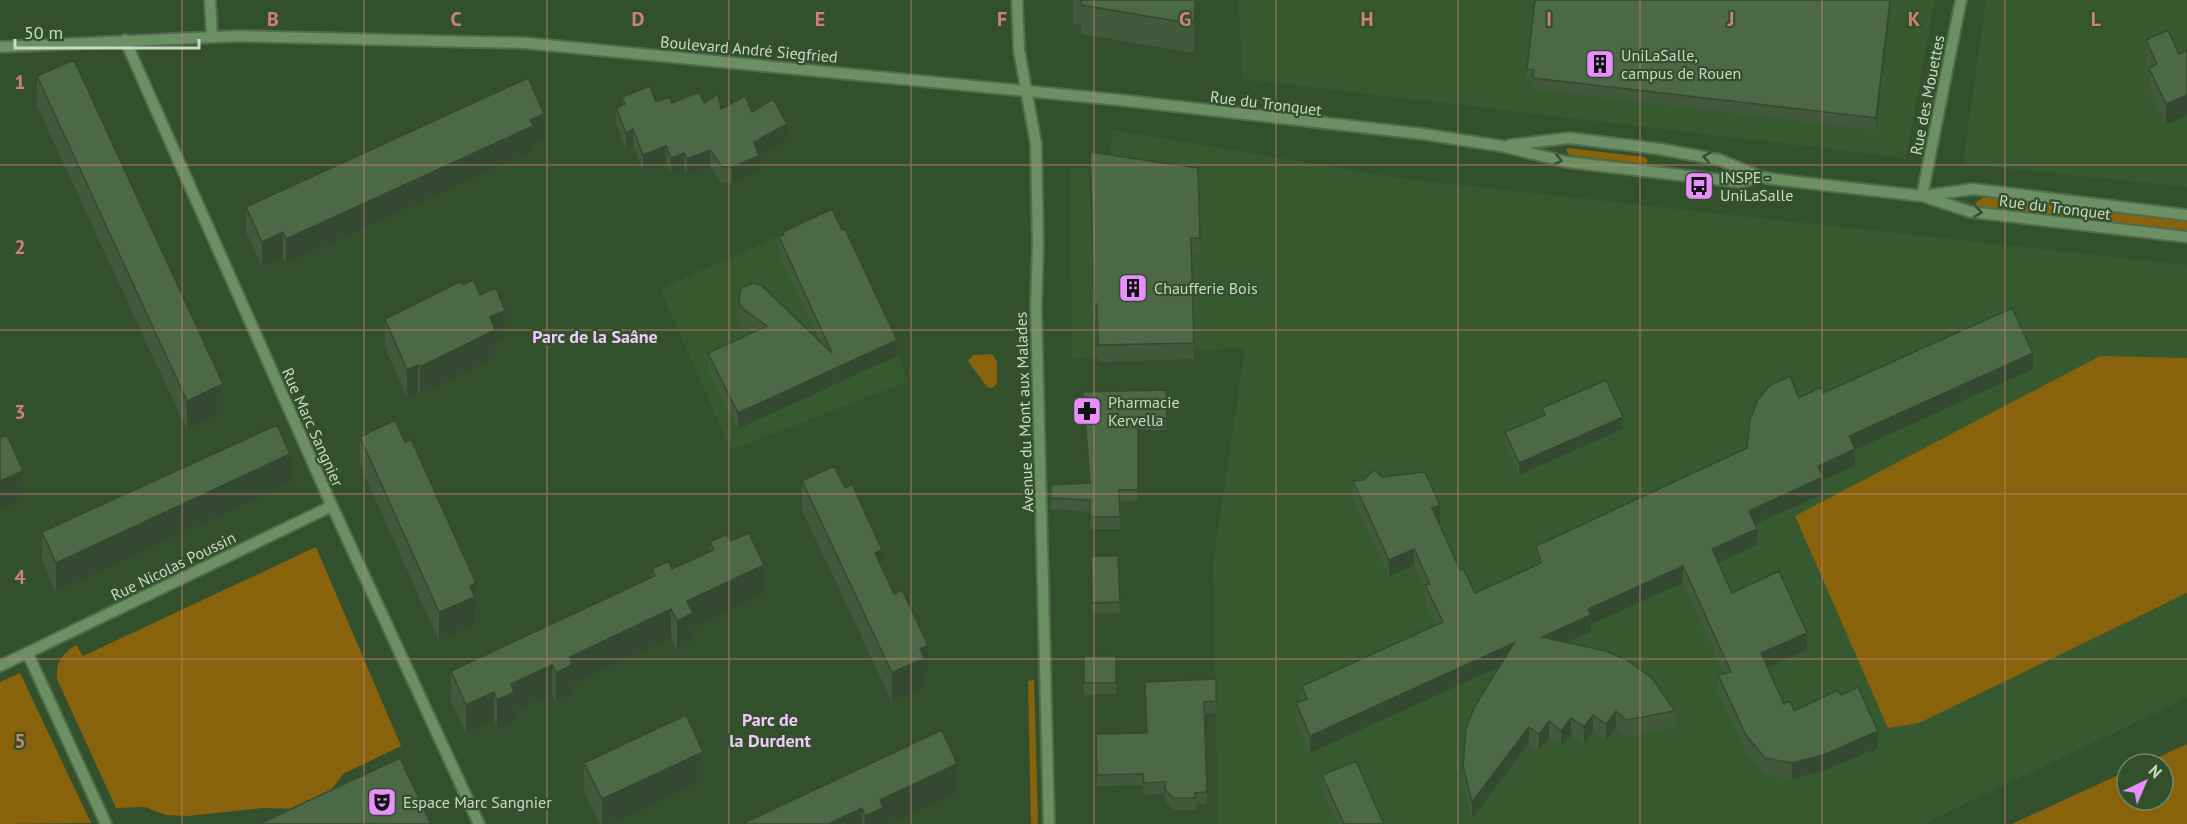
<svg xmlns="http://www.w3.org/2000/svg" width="2187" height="824" viewBox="0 0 2187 824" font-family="'PT Sans',sans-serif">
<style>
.built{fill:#365930}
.grass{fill:#89620c}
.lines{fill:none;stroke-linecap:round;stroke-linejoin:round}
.minor-casing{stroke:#516c4b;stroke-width:14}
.minor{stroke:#6b9064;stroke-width:10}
.wall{fill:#405a3b}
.shaded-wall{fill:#344a30}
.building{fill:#4b6945;stroke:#344a30;stroke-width:1.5}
.oneway{stroke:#33502d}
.grid{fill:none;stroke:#d08176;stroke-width:1.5;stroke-opacity:0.55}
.labels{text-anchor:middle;stroke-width:4.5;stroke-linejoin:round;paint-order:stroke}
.street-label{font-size:16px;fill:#c9dac5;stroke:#33502d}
.poi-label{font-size:16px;fill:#c9dac5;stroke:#33502d;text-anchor:start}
.neighbourhood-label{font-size:18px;font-weight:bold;fill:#f2c9fb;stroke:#33502d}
.grid-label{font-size:20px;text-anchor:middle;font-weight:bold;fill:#d08176;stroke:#33502d;stroke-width:4.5;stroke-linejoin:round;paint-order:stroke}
</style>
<rect width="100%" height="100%" fill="#33502d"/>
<path class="built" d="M1238,0H1935L1906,158L1243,79Z
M1986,0H2187V187L1963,164Z
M1112,130L1405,179L2187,265V698L1923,824H1218L1213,564L1245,348L1072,358L1070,169L1110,167Z
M833,212L909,381L731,450L660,289Z"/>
<path class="grass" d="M1568,148L1644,157L1648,160L1646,164L1569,155L1566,149Z
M1984,197L2187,221V231L1977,207L1976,202Z
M992,354L997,361V384L992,388L987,387L968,361L973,355Z
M2100,356L2187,358V593L1919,723L1888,728L1795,516Z
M316,547L401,746L343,774L329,793L296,809L263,808L188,816L165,815L145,807L116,808L57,679C55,663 63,653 76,645L83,656Z
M20,673L91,823L0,824V682Z
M1034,680L1038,824H1031L1028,681Z
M2187,744V824H2012L2127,771V800H2163V764H2143Z"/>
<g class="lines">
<g class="minor-casing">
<path id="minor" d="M210,0L212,37
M1017,0L1019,50L1036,144L1038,245L1036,307L1049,824
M125,40L332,506L479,824
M0,47L238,36L525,43L1120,100L1423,134L1501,146L1567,162L1740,182L1761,177
M1510,145L1569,138L1660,149L1720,160L1761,177L1780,180L1922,196L1973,189L2187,215
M1922,196L1961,0
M1925,197L1971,212L2187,237
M28,654L106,824
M0,666L332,506"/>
</g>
<use href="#minor" class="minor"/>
</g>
<path class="wall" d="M1073,0H1195L1194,53L1081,34V24H1073Z
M1891,0L1876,130L1533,89V82L1527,81V69Z
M2146,40L2179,54L2187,50V115L2166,125L2149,88V68L2146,60Z
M37,76L223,413L187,430L37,106Z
M622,97L656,102L704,103L721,109L752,112L787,141L759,155V172L732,183H722L710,166L687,175L684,169L671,174L666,162L643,171L633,146L626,149L616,124V108L622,105Z
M544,140L533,144V151L286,264L283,258L262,267L246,232V207Z
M1090,168H1198L1200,254H1191L1194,359L1098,362L1097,321L1094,320Z
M783,232L897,356L738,429L708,369V353L753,332L742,324L739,318V302L819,340L779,253V237L783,235Z
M463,285L480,295L505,338L495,343V358L420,395L418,392L407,398L385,347V319Z
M2033,369L1855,450V466L1823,480V494L1755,524L1757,545L1719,563L1732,593L1807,650L1768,667L1784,704L1794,711L1841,695L1878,748L1823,771L1792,779L1765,775L1746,752L1718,691V675L1724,673L1683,583L1591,624V632L1567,642L1675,711V727L1626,737L1616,728L1606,741L1593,731L1584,744L1571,735L1561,747L1549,738L1539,751L1529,743L1472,819L1463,783V766L1500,666L1310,753L1296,720V703L1302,701V686L1436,625L1425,602V591L1414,565L1389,577L1353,498V481L1382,477L1440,522H1439L1460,570L1475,593L1537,565L1536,546L1747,448L1799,398L1823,393Z
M1166,390L1167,430H1138V501L1119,502L1120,529H1090V512L1051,509V485L1089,483L1083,392Z
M1542,408L1623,429L1519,475L1505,444V432L1542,416Z
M360,437L476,612L475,625L439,641L360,465Z
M802,481L882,569L928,674L924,676V687L892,702L802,510Z
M290,483L56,592L42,561V532Z
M730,541L764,594L693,628V642L677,650L671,638L572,685V694L556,702L552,694L514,712V721L497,729L494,721L466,734L451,700V671L652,578V569H672L710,551V542Z
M1091,556H1118L1120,613L1092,614Z
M1084,656H1116V694L1084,695Z
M1216,679V713L1204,714L1207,804H1196V810H1174L1165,801V793L1144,795L1143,785L1097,786L1096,734L1146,733Z
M584,763L703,781L611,824H600L584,792Z
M1322,775L1384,824H1337L1322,792Z
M957,793L891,824H742Z"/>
<path class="shaded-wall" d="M1890,0H1891L1876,130V118Z
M2187,95V115L2166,125V104Z
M544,114V140L533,144V151L286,264V239Z
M787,124V141L754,158V142Z
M633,129V146L626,149V133Z
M666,146V162L643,171V155Z
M710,150V166L687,175V159Z
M684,153V169L671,174V158Z
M759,156V172L732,183V167Z
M283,232V258L262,267V242Z
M505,311V338L495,343V358L420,395V367L490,317Z
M897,340V356L738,429V413Z
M2033,353V369L1855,450V466L1823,480V494L1749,527V511L1818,466L1849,436Z
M418,365V392L407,398V370Z
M223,384V413L187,430V401Z
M1623,417V429L1519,475V463Z
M290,454V483L56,592V563Z
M23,471V500L0,510V481Z
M1440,505V522L1432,525V508Z
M1757,529V545L1712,566V549Z
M1414,549V565L1389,577V560Z
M882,550V579L875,553Z
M764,565V594L693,628V642L677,650V621L687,601Z
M1683,566V583L1591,624V632L1542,653V637L1588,609Z
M476,583L475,625L439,641V612L470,586Z
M671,609V638L572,685V694L556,702V673L570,657Z
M1807,633V650L1761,670V653Z
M1514,643V660L1310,753V736Z
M928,645V674L924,676V687L892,702V673L920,649Z
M552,665V694L514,712V721L497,729V700L511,684Z
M494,692V721L466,734V705Z
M1616,711V728L1606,741V724Z
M1593,715V731L1584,744V727Z
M1571,718V735L1561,747V731Z
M1549,721V738L1539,751V734Z
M1529,727V743L1472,819V802Z
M1878,731V748L1823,771L1792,779V763Z
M703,752V781L611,824H602V799Z
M957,764V793L891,824H865V816L880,800Z
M862,808V824H828Z"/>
<path class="building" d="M1081,0H1195L1194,24L1081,5Z
M1535,0H1890L1876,118L1533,78L1534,70L1527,69Z
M2168,30L2179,54L2187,50V95L2166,104L2149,68L2157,64L2146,40Z
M74,60L223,384L187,401L37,76Z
M528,78L544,114L530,120L533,126L286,239L283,232L262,242L246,207Z
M650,86L656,102L670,97L672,103L699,92L704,103L718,94L721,109L745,96L752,112L773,99L787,124L754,142L759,156L732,167H722L710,150L687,159L684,153L671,158L666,146L643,155L633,129L626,133L616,108L625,104L622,97Z
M1090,152L1198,168L1200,238H1191L1194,343L1098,345L1097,304H1094Z
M832,209L842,230L845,229L897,340L738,413L708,353L767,326L742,308L739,302L741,288L753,283L761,285L832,353L779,237L784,235L783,232Z
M473,280L480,295L496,288L505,311L490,317L495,330L420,367L418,365L407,370L385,319L461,281L463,285Z
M2012,308L2033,353L1849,436L1855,449L1818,466L1823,477L1749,511L1757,529L1712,549L1732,593L1779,571L1807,633L1761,653L1784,704L1790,701L1794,711L1838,690L1841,695L1858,687L1878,731L1823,755L1792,763L1765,758L1746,735L1718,675L1731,672L1683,566L1588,609L1591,615L1542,637L1606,651L1627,660L1652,678L1675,711L1626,720L1616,711L1606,724L1593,715L1584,727L1571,718L1561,731L1549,721L1539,734L1529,727L1472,802L1463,766L1466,728L1475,706L1514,643L1310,736L1296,703L1307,699L1302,686L1443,622L1425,585L1430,584L1414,549L1389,560L1353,481L1363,480L1374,470L1382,477L1425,472L1440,505L1432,508L1460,570L1463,568L1475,593L1541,563L1536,546L1747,448L1750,419L1758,400L1769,386L1790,376L1799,398L1821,387L1823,393Z
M1606,380L1623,417L1519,463L1505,432L1545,415L1542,408Z
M1166,390L1167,418L1138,419V490H1119L1120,517H1090V500L1051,498V485L1090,483L1083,392Z
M395,420L405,442L411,439L476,583L470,586L475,597L439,612L360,437Z
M277,425L290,454L56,563L42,532Z
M7,435L23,471L0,481V438Z
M834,466L845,488L852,484L882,550L875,553L894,594L902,590L928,645L920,649L924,658L892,673L802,481Z
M749,533L764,565L687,601L693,613L677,621L671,609L570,657L572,665L556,673L552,665L511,684L514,692L497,700L494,692L466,705L451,671L655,576L652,569L669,561L672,569L714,550L710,542L727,534L730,541Z
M1091,556H1118L1120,602L1092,603Z
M1084,656H1116V683H1084Z
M1216,679V701L1204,702L1207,792L1195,793L1196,798H1174L1165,790V782L1144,783L1143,774L1097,775L1096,734L1147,733L1145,682Z
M686,715L703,752L602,799L584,763Z
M942,730L957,764L880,800L883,808L865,816L862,808L828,824H742Z
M400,758L431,824H259Z
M1356,761L1384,824H1344L1322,775Z"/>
<defs><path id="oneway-chevron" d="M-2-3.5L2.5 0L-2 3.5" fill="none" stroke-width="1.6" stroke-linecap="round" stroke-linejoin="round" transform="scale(1.5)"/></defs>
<g class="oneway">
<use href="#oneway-chevron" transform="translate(1707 157) rotate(-170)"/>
<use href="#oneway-chevron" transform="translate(1558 160) rotate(13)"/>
<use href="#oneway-chevron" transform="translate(1978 212) rotate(9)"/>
</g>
<path class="grid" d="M182,0V824M364,0V824M547,0V824M729,0V824M911,0V824M1094,0V824M1276,0V824M1458,0V824M1640,0V824M1822,0V824M2005,0V824M0,165H2187M0,330H2187M0,494H2187M0,659H2187"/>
<defs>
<g id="building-square" transform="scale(1.5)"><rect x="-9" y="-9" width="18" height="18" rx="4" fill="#ea8dfd" stroke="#33502d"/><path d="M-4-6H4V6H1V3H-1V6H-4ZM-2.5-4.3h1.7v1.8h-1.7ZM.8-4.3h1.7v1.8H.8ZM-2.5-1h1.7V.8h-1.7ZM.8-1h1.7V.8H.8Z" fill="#111"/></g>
<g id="bus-square" transform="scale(1.5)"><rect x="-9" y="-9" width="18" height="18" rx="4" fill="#ea8dfd" stroke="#33502d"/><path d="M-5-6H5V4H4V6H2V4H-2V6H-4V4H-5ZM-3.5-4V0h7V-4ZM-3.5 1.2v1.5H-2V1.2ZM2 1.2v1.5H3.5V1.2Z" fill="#111"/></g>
<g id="pharmacy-square" transform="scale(1.5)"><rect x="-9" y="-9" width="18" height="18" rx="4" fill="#ea8dfd" stroke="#33502d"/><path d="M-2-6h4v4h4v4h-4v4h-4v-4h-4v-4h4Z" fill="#111"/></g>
<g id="theatre-square" transform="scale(1.5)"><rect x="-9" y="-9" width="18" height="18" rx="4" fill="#ea8dfd" stroke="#33502d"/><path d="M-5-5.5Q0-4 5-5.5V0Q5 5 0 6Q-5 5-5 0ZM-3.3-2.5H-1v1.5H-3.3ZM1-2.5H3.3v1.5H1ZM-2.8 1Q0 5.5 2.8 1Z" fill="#111"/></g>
</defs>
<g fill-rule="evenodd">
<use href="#building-square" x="1600" y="64"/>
<use href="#bus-square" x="1699" y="186"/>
<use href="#building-square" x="1133" y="288"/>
<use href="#pharmacy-square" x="1087" y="411"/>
<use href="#theatre-square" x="382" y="802"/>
</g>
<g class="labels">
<g class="street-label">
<text transform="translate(749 49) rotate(5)" y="6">Boulevard André Siegfried</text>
<text transform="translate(1927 95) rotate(-79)" y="6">Rue des Mouettes</text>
<text transform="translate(1266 103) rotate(7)" y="6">Rue du Tronquet</text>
<text transform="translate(2055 207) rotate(7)" y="6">Rue du Tronquet</text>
<text transform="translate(1024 412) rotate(-92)" y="6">Avenue du Mont aux Malades</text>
<text transform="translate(313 427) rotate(66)" y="6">Rue Marc Sangnier</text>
<text transform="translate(173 566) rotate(-26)" y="6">Rue Nicolas Poussin</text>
</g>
<g class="poi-label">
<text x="1621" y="61">UniLaSalle,<tspan x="1621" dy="18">campus de Rouen</tspan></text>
<text x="1720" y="183">INSPE -<tspan x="1720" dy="18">UniLaSalle</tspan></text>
<text x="1154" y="294">Chaufferie Bois</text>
<text x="1108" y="408">Pharmacie<tspan x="1108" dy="18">Kervella</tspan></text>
<text x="403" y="808">Espace Marc Sangnier</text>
</g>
<g class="neighbourhood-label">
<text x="595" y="343">Parc de la Saâne</text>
<text x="770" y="726">Parc de<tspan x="770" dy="21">la Durdent</tspan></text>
</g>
</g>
<g class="grid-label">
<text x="273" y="26">B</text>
<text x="456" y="26">C</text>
<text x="638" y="26">D</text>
<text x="820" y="26">E</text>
<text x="1002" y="26">F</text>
<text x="1185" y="26">G</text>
<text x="1367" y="26">H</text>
<text x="1549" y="26">I</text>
<text x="1731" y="26">J</text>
<text x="1914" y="26">K</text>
<text x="2096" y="26">L</text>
<text x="20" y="89">1</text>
<text x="20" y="254">2</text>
<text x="20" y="419">3</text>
<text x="20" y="584">4</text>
<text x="20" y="748">5</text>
</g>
<g transform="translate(2145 782) rotate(44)"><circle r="28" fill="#33502d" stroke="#6f876a" stroke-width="1.5"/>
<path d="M0-4.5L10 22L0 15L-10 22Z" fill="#ea8dfd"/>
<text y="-9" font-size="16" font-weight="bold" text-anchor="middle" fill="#c9dac5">N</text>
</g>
<path d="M15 39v9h184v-9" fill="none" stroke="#c9dac5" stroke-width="3"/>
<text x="24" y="39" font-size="18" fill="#c9dac5" stroke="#33502d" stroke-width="4.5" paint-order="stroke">50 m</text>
</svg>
